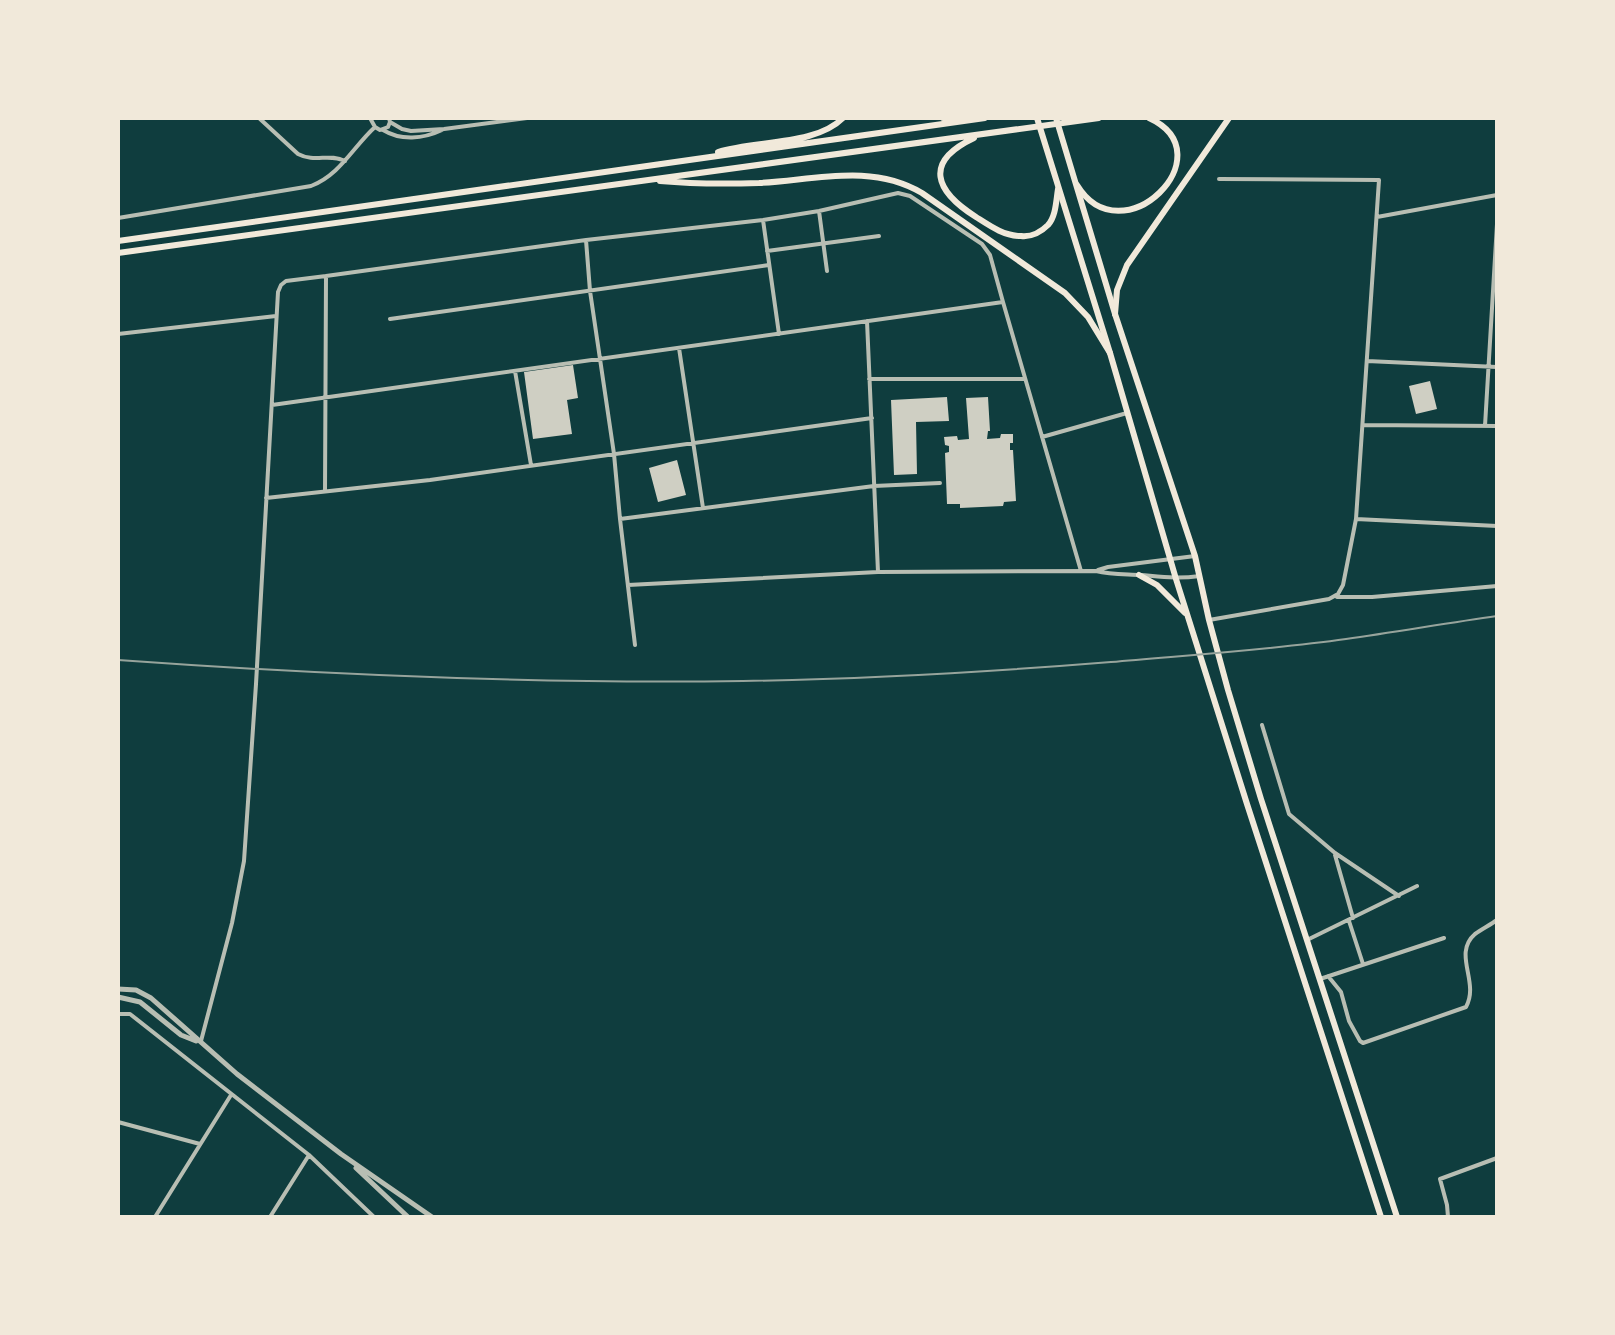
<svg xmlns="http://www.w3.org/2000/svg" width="1615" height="1335" viewBox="0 0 1615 1335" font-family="'PT Sans',sans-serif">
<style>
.building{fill:#cfcfc3}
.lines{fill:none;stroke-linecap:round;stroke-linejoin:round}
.minor{stroke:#b8beb3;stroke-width:4}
.tertiary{stroke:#b8beb3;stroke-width:5}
.primary{stroke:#f1e9da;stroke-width:6}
.trunk{stroke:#f1e9da;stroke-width:6}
.rail{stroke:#97a49c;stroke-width:2}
</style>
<rect width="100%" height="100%" fill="#0f3d3e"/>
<path class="building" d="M573,365L578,398L567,400L572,434L533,439L524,372Z
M1430,381L1437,409L1416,414L1409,386Z
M947,397L949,421L916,422L917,474L894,475L891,400Z
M988,397L990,431H988L987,439L1000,438L1001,434H1013V443H1010V450H1013L1016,501L1004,502L1003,506L960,508V504H947L945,453L949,452V446L945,445L944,437L957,436L958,440L969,439L966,398Z
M677,460L686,495L658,502L649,468Z"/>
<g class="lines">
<path class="minor" d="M259,118L298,154C315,163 329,153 345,161
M370,118L375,127L380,130L388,127L390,122L389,118
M390,122L402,129L411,131L444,129L527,118
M383,130C401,141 423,139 442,130
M819,211L827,271
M1377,217L1497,195
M118,218L311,186C340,175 353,147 375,127
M763,220L779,334
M586,240L590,291L614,454L620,519L635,645
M767,251L879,236
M390,319L769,265
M867,321L878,572
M118,334L276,316
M679,348L703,508
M1367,361L1497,367
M515,371L531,465
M869,379H1025
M272,405L1003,302
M1363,425L1497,426
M1485,426L1497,224
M1042,437L1127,413
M325,491L326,276L586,240L763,220L819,211L898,193L910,196L982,244L990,255L1003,302L1081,571
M266,498L430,480L872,418
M620,519L874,486L940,483
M1356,519L1497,526
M1098,570L1108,567L1195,556
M628,585L878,572L1096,571C1111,575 1126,574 1141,575C1164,577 1177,579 1200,576
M1337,597H1372L1497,586
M1209,620L1329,599L1338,594L1343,585L1356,519L1379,180L1219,179
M1262,725L1289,814L1335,853L1399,896
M1335,855L1353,918
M1349,921L1363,964
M1307,940L1417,886
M1328,976L1341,992L1349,1021L1360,1041L1363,1043L1466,1007C1480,982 1452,954 1475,934C1482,929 1490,925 1497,920
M1320,979L1444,938
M118,1014H130L309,1155L374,1217
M201,1041L232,923L244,861L256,684L278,292L281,285L286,281L326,276
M118,1122L200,1144
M155,1217L231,1095
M270,1217L309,1155
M1448,1217L1447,1205L1440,1179L1497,1158"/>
<path class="tertiary" d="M118,989L136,990L151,998L237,1074L341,1154L432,1217
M118,997L140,1002L181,1035L196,1041
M356,1168L408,1217"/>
<path class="primary" d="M1037,118L1110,353L1176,579L1247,804L1381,1217
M1056,118L1115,314L1195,556L1209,620L1228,690L1261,799L1397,1217
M1139,575L1157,585L1185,613"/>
<path class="trunk" d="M943,118H960
M974,138C923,162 935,191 976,217C990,226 1004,236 1021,236C1031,237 1041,232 1048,225C1056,216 1056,201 1058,189
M718,152C756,140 815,146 843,118
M660,181C693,184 726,184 759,183C815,180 871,163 922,193L1065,293L1088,317L1110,353
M1077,185C1122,259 1228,154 1149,118
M118,241L985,118
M118,253L1099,118
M1115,314L1117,290L1127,265L1229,118"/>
<path class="rail" d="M118,660C326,675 534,684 743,681C866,679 988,672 1111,662C1189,655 1268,650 1346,639C1396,632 1447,623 1497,616"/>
</g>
<rect width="1615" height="1335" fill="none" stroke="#f1e9da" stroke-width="240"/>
</svg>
